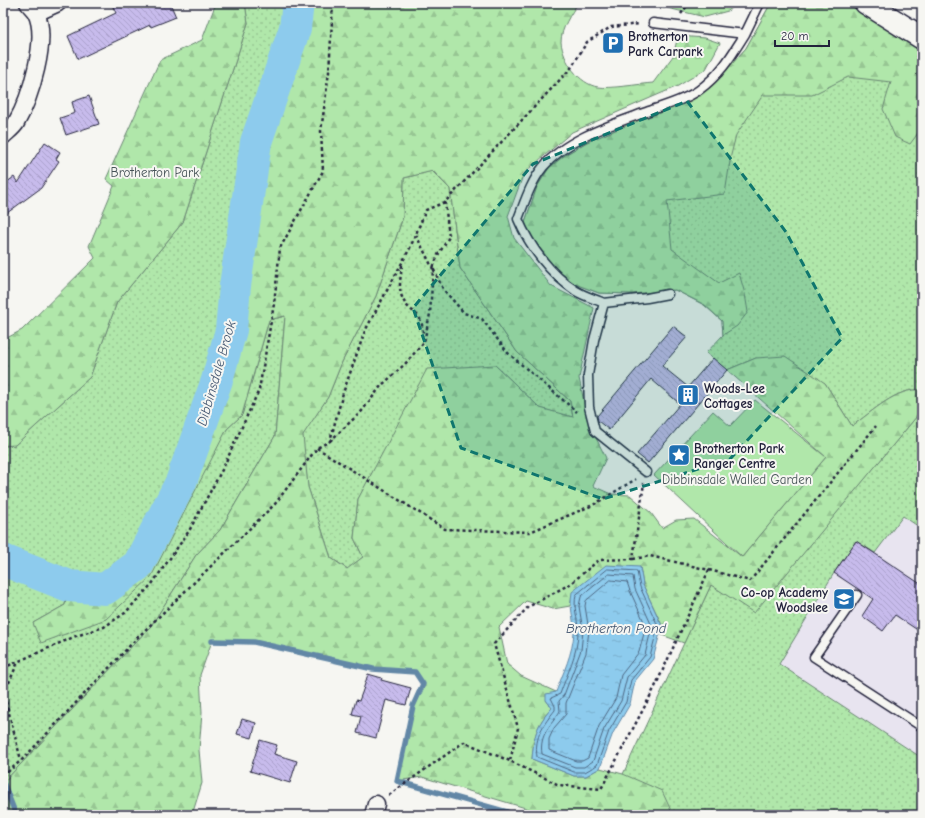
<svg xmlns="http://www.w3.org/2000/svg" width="925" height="818" viewBox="0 0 925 818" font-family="'Comic Neue',sans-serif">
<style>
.built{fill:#e8e4f0}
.grass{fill:url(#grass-dots);stroke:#698472}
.forest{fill:url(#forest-firs);stroke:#698472;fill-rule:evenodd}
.park{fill:#b0e7aa;stroke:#698472}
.water{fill:url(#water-ripples);stroke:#6287a6}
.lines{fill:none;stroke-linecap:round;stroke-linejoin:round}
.shore{stroke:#4d6682;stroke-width:1}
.stream{stroke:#6287a6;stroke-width:5.5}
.river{stroke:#8dcbed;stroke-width:32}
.building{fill:url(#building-back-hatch);stroke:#22223b}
.lane-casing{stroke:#22223b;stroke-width:11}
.street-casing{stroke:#22223b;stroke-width:19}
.secondary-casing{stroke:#22223b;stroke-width:25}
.path{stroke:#22223b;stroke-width:2.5;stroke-dasharray:3 3;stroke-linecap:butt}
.lane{stroke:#f6f6f2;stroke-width:8}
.street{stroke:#f6f6f2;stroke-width:16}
.secondary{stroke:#f6f6f2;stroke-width:22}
.marked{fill:#0f766e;fill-opacity:0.2;stroke:#0f766e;stroke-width:3;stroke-dasharray:8 5;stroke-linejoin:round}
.labels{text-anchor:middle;stroke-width:4;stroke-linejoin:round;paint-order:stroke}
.poi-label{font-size:13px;font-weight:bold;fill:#22223b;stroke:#f6f6f2;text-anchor:start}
.park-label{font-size:13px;fill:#465357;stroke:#f6f6f2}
.water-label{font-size:14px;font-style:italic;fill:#425570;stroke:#f6f6f2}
</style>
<defs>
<pattern id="grass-dots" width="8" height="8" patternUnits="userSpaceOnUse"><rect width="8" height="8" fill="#b0e7aa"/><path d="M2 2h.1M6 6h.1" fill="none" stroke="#97c693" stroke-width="1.8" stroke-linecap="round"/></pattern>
<pattern id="forest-firs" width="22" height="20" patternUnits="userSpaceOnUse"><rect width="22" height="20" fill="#b0e7aa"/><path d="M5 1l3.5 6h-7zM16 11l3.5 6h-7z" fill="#97c693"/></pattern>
<pattern id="water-ripples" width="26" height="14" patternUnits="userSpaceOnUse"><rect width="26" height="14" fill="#8dcbed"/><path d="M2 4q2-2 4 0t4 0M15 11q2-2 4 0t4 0" fill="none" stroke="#79aecc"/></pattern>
<pattern id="building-back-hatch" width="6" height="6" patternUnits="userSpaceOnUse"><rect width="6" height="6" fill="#c7bbec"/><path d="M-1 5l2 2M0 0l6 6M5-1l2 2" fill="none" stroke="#aba0cb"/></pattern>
</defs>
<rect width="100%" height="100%" fill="#f6f6f2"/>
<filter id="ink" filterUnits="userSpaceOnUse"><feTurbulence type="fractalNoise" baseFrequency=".025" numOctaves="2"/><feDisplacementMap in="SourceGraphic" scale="8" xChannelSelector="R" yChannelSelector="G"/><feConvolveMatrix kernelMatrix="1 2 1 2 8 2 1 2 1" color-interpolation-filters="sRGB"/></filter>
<g filter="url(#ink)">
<path class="built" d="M922,410V815H605L754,612Z"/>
<path class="grass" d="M245,3H298L295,28L256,142L235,286L231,330L217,380L181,482L138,565L105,589L69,586L65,605L33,623L106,619L227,429L242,415L269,320L285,316L275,436L220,530L196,555L151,626L3,783V446L15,445L90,377L117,302L183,222L248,23Z
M771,3H845L922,46V390C897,387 872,412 852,426L825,383L756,358L727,370L706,353L723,335L722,321L704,305L675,290L632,294L599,293L575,284L525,222L537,187L549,168L565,155L587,142L685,101L716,82L746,48Z
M432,171L450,189L460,268L517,352L570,401L573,418L540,408L495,365L379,462L358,499L354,538L363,557L348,569L331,558L308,487L302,435L328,397L342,362L376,296L403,217L404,178Z
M922,410V529L903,516L875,553L856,541L834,573L779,664L922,758V815H604L711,585L754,612Z"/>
<path class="forest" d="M216,3H245L248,23L183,222L117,302L90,377L15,445L3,446V340L22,330L95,258L89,246L114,186L106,179L160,60L202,40Z
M298,3H578C571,14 561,28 561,42C563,61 579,84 598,87C610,89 639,84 653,83L673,56L678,36L705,38L720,43L706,69L678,86L572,132L524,173L508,216L514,238L551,286L594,308L579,378L588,422L606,458L593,486L611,494L630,495L651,513L662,528L676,520L694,519L742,557L826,457L727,370L756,358L785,356L825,383L852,426C872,412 897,387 922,390V410L754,613L711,585L684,643L659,634L662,625L643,585L640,567L573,592L570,606L553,609L526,601L499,627L507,664L521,676L556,692L546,700L552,708C536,725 534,736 532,759L574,776H586L600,768L623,774L662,791L673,815H549L422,777L397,781L413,706L423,684L415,672L373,669L254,642L212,641L200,675L202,713L199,750L202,783L192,815H3V783L151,626L196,555L220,530L275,436L285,316L269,320L242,415L227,429L151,577L106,619L41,643L33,623L65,605L69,586L105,589L138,565L181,482L217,380L231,330L235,286L256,142L295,28ZM433,171L450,189L460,268L517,352L570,401L573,417L540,408L495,365L427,369L358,499L354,538L363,557L347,569L331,558L308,487L303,435L328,397L342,362L376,296L403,217L404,178Z
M646,3H738L728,11L705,17Z
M771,3H845L922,46V128L910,144L895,137L883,109L891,82L848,77L812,95H763L736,135L731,155L725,194L667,201L672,249L719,283L739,273L745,294L748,312L737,326L723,335L722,321L705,305L675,290L632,294L599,293L575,284L553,267L529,233L525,222L537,187L549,168L565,155L587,142L685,101L716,82L746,48Z"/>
<path class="park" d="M755,400L826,457L742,557L654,475L713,411L730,426Z"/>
<path class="water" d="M606,565L640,567L643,585L662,626L653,659L635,681L630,704L613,733L600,768L586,776H574L532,759C534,736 536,725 552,708L546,700V694L556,692C563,673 573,653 574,632C574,617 569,609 572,592Z"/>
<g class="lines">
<path class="shore" d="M608,569L637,571L640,587L658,626L650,657L631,680L626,702L609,731L597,765L585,772H574L537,757C534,736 544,724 555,710V706L551,698L560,694C567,674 578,653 578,632C578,618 573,608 576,595Z
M609,574L633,576L635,589L652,626L645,655L627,677L621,701L604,729L593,761L584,767H575L542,754C539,734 551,726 560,711L559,701L564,695L581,650L583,631L579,606L581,597Z
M611,580L627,582L630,591L646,626L639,652L621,675L616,698L599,726L588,758L582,761H576L549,750V739L554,728L566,714V703L586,653L589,631L585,606L586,601Z"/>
<path class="stream" d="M212,641L254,642L373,669L415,672L423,684L413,706L397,781L507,812
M3,782L16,815"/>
<path class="river" d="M3,560L69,586L105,589L138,565L181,482L217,380L231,330L235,286L256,142L295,28L298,3"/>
</g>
<path class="building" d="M111,3H170L176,17L151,27L150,25L78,59L68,36L116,13Z
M89,96L99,124L66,135L60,118L75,113L72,102Z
M45,142L60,152L56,159L59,161L41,188L3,216V185L14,177L18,183Z
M673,326L687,337L662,366L688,387L713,358L727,370L648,463L637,454L680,404L651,379L609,430L598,421L597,416Z
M856,541L922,585V633L895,615L883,631L862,616L873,599L834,573Z
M368,674L382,678L381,680L411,688L406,705L386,700L376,738L357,733L361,716L352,714L356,700L359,701L363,690Z
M242,719L256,723L252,738L237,734Z
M260,740L277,745L274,754L297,761L290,783L250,771Z"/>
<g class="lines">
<g class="lane-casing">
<path id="lane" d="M653,23L745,34L760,3
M604,303L647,298L668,294
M646,472L595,431L589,407L588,375L594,340L604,303C595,299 584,296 576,291C550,274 530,247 518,219C525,201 531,182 543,167C567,138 614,124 649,111C666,105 685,100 699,90C721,74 731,56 745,34
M857,595L814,657L922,727"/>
</g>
<g class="street-casing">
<path id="street" d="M36,13L58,3
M3,136C7,132 13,128 16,123C30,99 49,39 36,13C34,9 30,6 28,3
M373,815L376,804"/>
</g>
<g class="secondary-casing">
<path id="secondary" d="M866,3L922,38"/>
</g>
<path class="path" d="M681,14L689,3
M445,202L449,237L438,255L433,268L443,289L464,313L482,319L508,353L577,412
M402,265C401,276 398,287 402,297C409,316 423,308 423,336
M330,441L362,411L381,386L405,364L424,342L430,314L433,269L416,235
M317,448L445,529L530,532L593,505L636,479
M633,559L650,556L709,570L655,687L601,789L559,785L510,761L518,728L494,644L528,607L570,584L599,560L633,559L644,483
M709,570L750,581L876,426
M3,668L76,636L104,627L125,613L152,584L189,531L223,468L259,390L274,304L280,248L323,171L321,131L329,72L333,3
M3,690L21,760
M4,694L18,662
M3,776L24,758L138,637L275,504L317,448L330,441L343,393L365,331L410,248L426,210L445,202L571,68L587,42L611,27L640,24
M389,795L464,742L510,761"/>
<use href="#lane" class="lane"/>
<use href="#street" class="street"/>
<use href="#secondary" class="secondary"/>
</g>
</g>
<path class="marked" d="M687,101L786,232L842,338L730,459L603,499L461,448L413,308L533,164Z"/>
<defs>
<g id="parking-square" transform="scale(1.15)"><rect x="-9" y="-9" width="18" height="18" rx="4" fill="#1f6fb2" stroke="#f6f6f2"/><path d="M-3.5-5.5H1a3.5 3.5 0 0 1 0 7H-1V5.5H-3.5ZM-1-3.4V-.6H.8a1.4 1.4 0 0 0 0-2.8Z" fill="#fff"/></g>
<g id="building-square" transform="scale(1.15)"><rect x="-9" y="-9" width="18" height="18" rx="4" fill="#1f6fb2" stroke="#f6f6f2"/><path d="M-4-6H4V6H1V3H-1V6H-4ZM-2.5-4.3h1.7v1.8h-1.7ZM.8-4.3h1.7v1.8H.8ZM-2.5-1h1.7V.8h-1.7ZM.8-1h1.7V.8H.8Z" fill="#fff"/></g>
<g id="sight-square" transform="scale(1.15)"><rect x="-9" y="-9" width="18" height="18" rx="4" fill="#1f6fb2" stroke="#f6f6f2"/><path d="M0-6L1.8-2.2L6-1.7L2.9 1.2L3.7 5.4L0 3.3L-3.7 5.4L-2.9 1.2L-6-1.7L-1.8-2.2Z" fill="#fff"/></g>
<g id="school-square" transform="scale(1.15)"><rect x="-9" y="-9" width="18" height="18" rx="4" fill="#1f6fb2" stroke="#f6f6f2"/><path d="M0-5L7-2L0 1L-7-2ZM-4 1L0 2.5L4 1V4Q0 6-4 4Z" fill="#fff"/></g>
</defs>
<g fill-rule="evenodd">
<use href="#parking-square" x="613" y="43"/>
<use href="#building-square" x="688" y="395"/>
<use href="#sight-square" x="679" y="455"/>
<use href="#school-square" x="844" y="599"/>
</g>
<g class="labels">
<g class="poi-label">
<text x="628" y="41">Brotherton<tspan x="628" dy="15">Park Carpark</tspan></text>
<text x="704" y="393">Woods-Lee<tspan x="704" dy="15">Cottages</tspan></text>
<text x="694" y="453">Brotherton Park<tspan x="694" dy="15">Ranger Centre</tspan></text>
<text x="828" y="597" text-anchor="end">Co-op Academy<tspan x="828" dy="15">Woodslee</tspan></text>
</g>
<g class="park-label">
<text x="155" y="177">Brotherton Park</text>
<text x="737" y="484">Dibbinsdale Walled Garden</text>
</g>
<g class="water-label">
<text transform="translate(216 373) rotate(-74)" y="5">Dibbinsdale Brook</text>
<text x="616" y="633">Brotherton Pond</text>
</g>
</g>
<rect width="925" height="818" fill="none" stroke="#f6f6f2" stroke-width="16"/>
<rect x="8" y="8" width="909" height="802" fill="none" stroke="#22223b" stroke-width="1.5" filter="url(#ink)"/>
<path d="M775 40v6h54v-6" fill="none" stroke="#22223b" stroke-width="2"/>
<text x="781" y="40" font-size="12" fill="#22223b" stroke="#f6f6f2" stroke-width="3" paint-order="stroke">20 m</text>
</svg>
